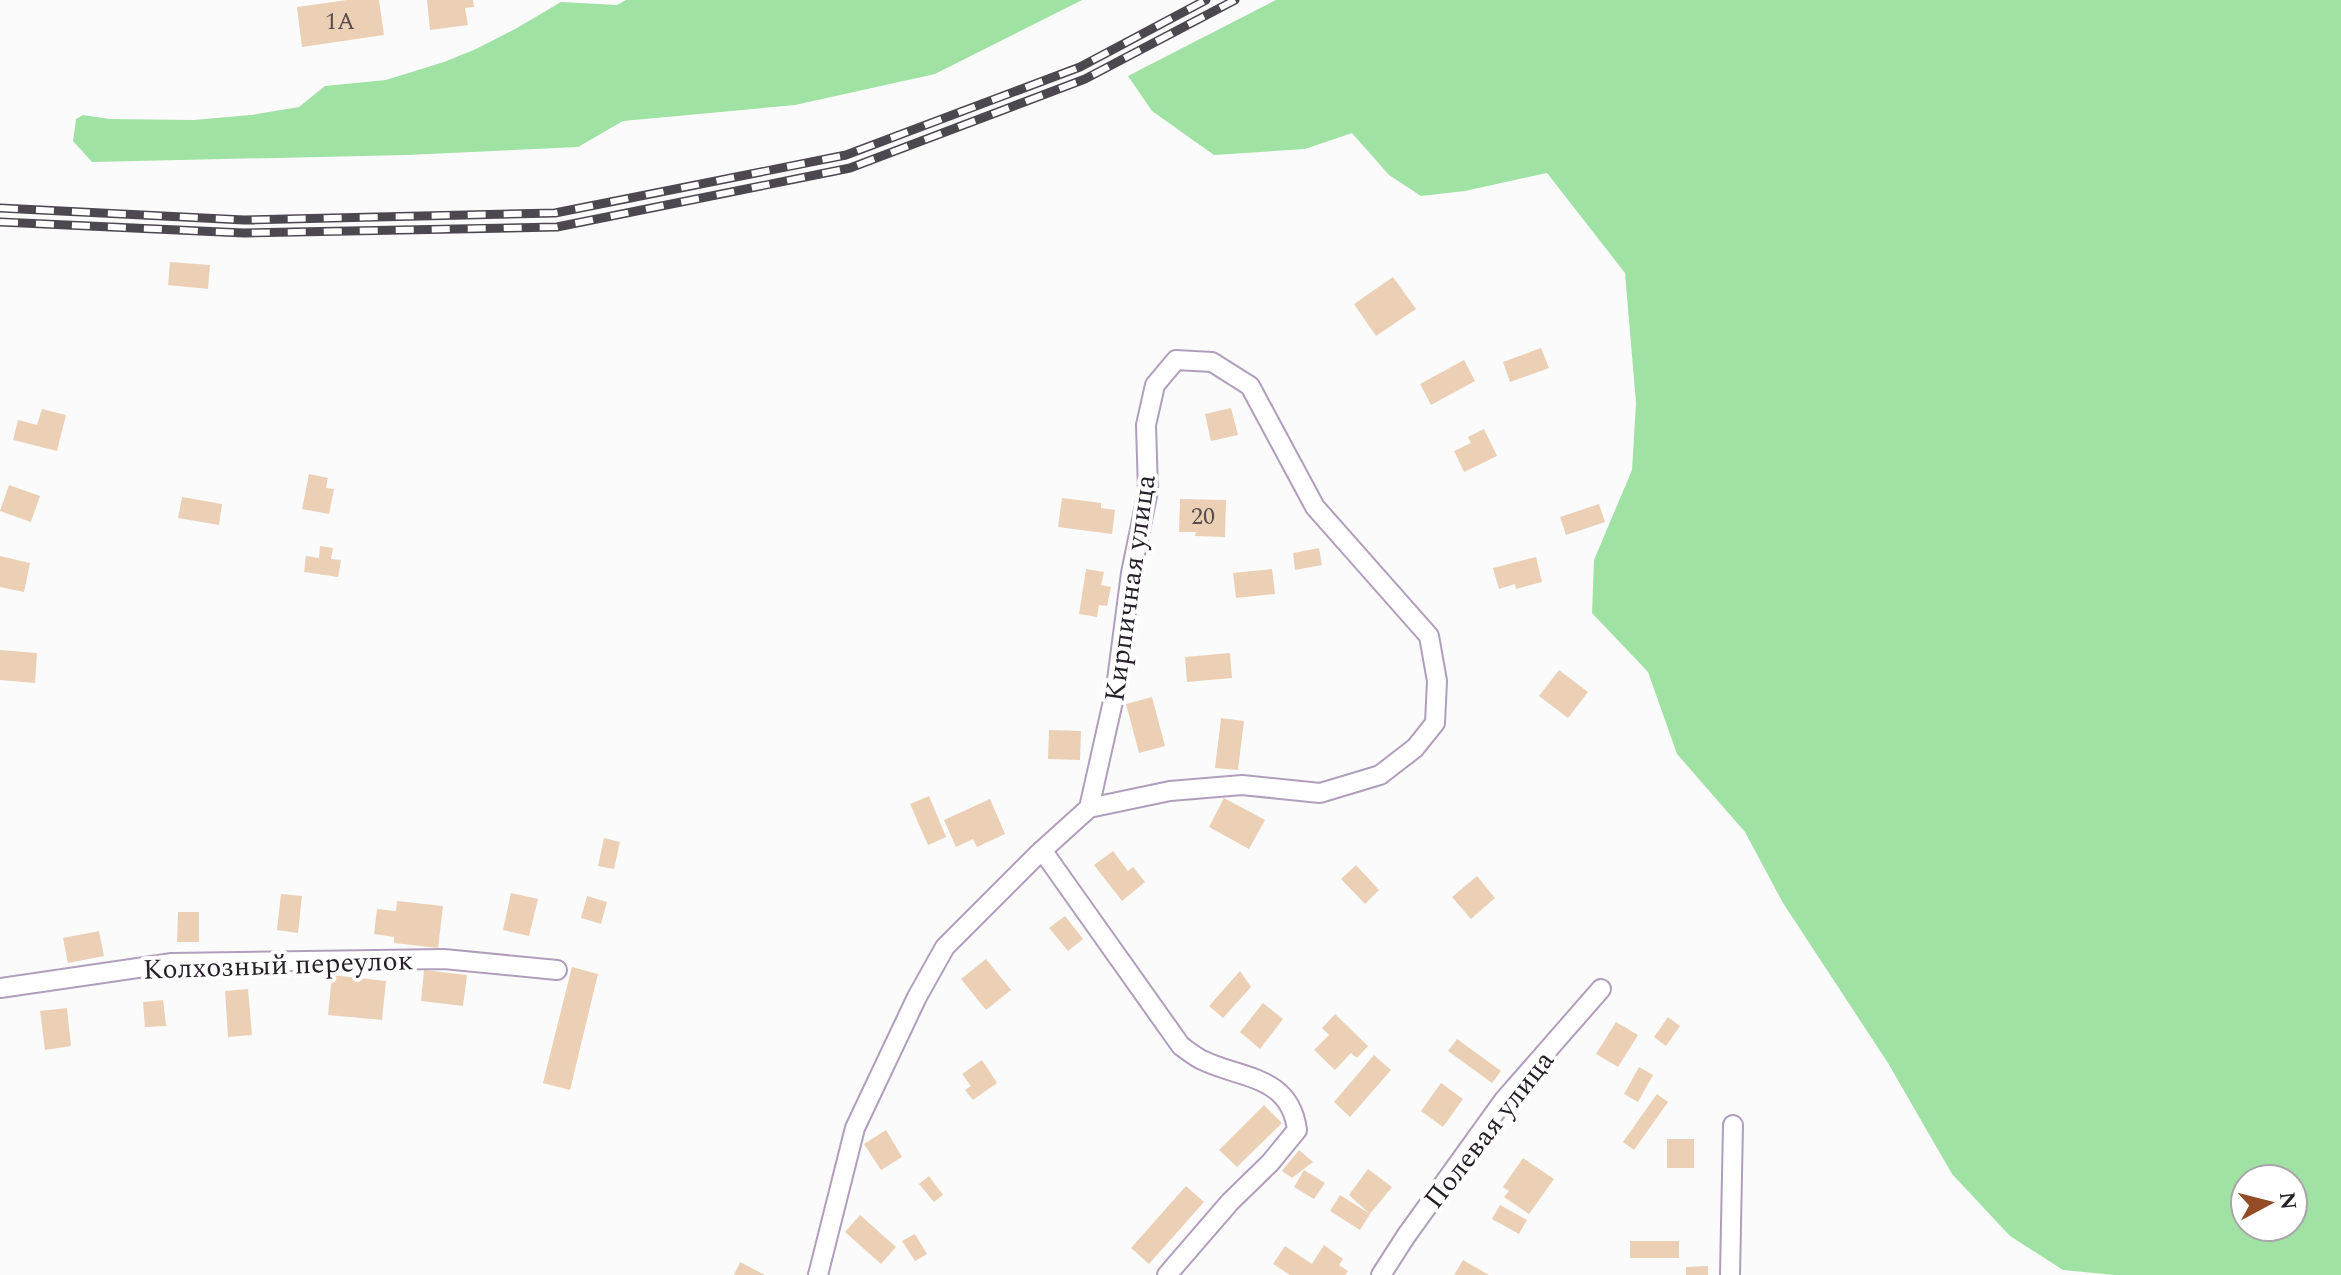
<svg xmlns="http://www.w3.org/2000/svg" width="2341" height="1275" viewBox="0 0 2341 1275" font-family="Spectral,serif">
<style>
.green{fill:#a0e2a3;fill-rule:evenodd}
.building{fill:#ebd0b5}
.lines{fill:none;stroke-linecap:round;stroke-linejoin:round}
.minor-casing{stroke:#b19ebc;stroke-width:22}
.minor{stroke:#fff;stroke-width:18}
.rail-casing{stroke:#4d4750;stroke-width:9}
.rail{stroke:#fff;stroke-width:6;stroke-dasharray:18;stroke-linecap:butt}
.labels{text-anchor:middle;stroke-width:8;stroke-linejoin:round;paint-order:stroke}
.number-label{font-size:24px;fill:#574b4d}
.street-label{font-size:28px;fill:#261f2a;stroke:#fff}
</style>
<rect width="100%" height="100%" fill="#fbfbfb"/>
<path class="green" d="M626,0H1082L935,74L795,105L623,121L578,147L407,155L92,162L73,141L76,119L83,115L110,119L194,120L251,115L299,107L325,86L386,80L444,62L476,49L517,28L561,2L617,5Z
M1276,0H2341V1275H2115L2063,1270L2010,1236L1952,1174L1888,1063L1783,903L1745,832L1677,754L1648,672L1592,613L1594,560L1632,470L1636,403L1625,273L1547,173L1465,191L1421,196L1389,175L1352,133L1305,149L1214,155L1152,111L1128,76ZM2293,1179V1227H2245V1179Z"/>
<path class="building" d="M347,0H379L384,35L302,47L297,7Z
M427,0H473L474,7L465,8L468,25L430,30Z
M170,262L210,265L208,289L168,285Z
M1393,277L1416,309L1376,336L1354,304Z
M1541,348L1549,368L1510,382L1503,362Z
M1464,360L1475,381L1431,405L1420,384Z
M1231,408L1238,435L1211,441L1205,414Z
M42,409L66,415L57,451L13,440L18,420L37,425Z
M1484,429L1497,456L1464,472L1454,451L1471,443L1468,437Z
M309,474L328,478L326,488L334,489L329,514L302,509Z
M9,485L40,496L31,522L0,511Z
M182,497L222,504L219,525L178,518Z
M1062,498L1101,503V508L1115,510L1112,534L1058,527Z
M1180,499L1226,500L1225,537L1195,536L1196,532H1179Z
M1599,504L1605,522L1566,535L1560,517Z
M320,546L333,548L331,559L341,560L338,577L304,572L306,556L319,558Z
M1319,548L1322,565L1295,570L1293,553Z
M0,556L30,563L24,592L0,587Z
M1536,557L1542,582L1516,589L1515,584L1499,589L1493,568Z
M1086,569L1104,572L1101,585L1111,587L1107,606L1099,605L1097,617L1079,614Z
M1272,569L1275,594L1236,598L1233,573Z
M0,650L37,653L35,683L0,680Z
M1230,653L1232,678L1187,682L1185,657Z
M1559,670L1588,692L1568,718L1539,696Z
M1152,697L1165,746L1139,753L1126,704Z
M1221,718L1244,721L1238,770L1215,768Z
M1049,730L1081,731L1080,760L1048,759Z
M929,796L946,837L928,845L910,804Z
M1224,798L1265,820L1249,849L1209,827Z
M990,799L1005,834L977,847L973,839L956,847L944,820Z
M604,838L620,842L614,869L598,866Z
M1113,851L1128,871L1133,867L1145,882L1122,901L1094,865Z
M1356,865L1379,890L1365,904L1341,879Z
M1477,876L1495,898L1471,919L1452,897Z
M511,893L538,899L529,936L503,930Z
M281,894L302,896L298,933L277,930Z
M587,896L607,902L601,924L581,918Z
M397,901L443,906L438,948L394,943V937L374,934L377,909L396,911Z
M178,912H199V942H177Z
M1065,916L1083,939L1068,951L1049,928Z
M99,931L104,956L68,963L63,938Z
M986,959L1011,990L986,1010L961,979Z
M572,967L598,974L570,1090L543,1083Z
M424,970L467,975L463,1006L421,1001Z
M1240,971L1251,987L1223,1018L1209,1006Z
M332,975L386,981L382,1020L328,1015Z
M248,989L252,1035L228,1037L225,991Z
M163,1000L166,1026L145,1027L143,1002Z
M1263,1003L1283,1019L1260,1049L1240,1032Z
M67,1008L71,1046L45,1050L40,1011Z
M1335,1014L1368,1046L1357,1058L1351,1053L1335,1070L1314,1050L1329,1035L1322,1028Z
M1668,1017L1680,1026L1666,1046L1654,1037Z
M1616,1022L1638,1035L1618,1067L1596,1054Z
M1457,1039L1501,1071L1492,1083L1448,1051Z
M1374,1055L1391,1070L1350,1117L1334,1102Z
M982,1060L997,1083L973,1100L965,1090L971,1086L962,1074Z
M1639,1067L1653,1075L1638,1102L1624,1094Z
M1441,1083L1463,1099L1443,1127L1421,1111Z
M1657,1094L1668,1102L1634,1150L1623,1142Z
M1264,1105L1282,1123L1237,1167L1219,1150Z
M886,1130L902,1157L881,1170L864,1144Z
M1667,1139H1694V1168H1667Z
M1299,1150L1313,1162L1292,1178L1282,1171Z
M1523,1158L1554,1179L1529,1214L1504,1197L1509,1191L1503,1187Z
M1368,1169L1392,1187L1370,1214L1349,1195Z
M1304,1170L1325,1183L1314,1199L1294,1187Z
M929,1176L943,1195L934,1202L919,1184Z
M1186,1186L1204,1202L1149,1264L1131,1248Z
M1340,1195L1370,1214L1360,1230L1330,1211Z
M1500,1205L1527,1220L1519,1234L1492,1219Z
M860,1215L896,1247L881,1264L845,1232Z
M915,1234L927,1254L915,1261L902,1241Z
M1630,1241H1679V1258H1630Z
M1324,1245L1343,1259L1339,1265L1348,1271L1345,1275H1290L1273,1264L1285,1246L1312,1264Z
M1463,1260L1489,1275H1454Z
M740,1262L765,1275H734Z
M1708,1266V1275H1686V1267Z"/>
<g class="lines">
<g class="minor-casing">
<path id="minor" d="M1042,850L1181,1046C1187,1050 1194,1056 1202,1060C1241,1079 1290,1075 1297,1130L1270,1163L1230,1202L1167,1275
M0,988L172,963L444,959L557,970
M818,1275L855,1128L917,997L945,947L1037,855L1089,808L1170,791L1242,785L1320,793L1380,775L1415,748L1435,723L1437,681L1429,636L1315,507L1250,386L1212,362L1176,360L1155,385L1146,425L1148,491L1131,573L1116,688L1089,808
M1381,1275L1406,1236L1504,1100L1601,989
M1730,1275L1733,1125"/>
</g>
<use href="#minor" class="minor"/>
<g class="rail-casing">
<path id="rail" d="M0,208L244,220L555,213L846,155L1080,67L1206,0
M0,222L244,233L557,227L850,168L1085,79L1235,0"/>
</g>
<use href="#rail" class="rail"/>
</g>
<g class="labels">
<g class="number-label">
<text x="340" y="29">1А</text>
<text x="1203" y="524">20</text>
</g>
<g class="street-label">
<text transform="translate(1129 588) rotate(-82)" y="10">Кирпичная улица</text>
<text transform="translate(278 964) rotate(-2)" y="10">Колхозный переулок</text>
<text transform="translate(1488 1129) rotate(-52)" y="10">Полевая улица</text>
</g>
</g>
<g transform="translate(2269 1203) rotate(83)"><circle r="38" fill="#ffffff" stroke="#a8a5aa" stroke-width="2"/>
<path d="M0-6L14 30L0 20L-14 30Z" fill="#934c25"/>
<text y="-12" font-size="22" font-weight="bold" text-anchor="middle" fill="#261f2a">N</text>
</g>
</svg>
